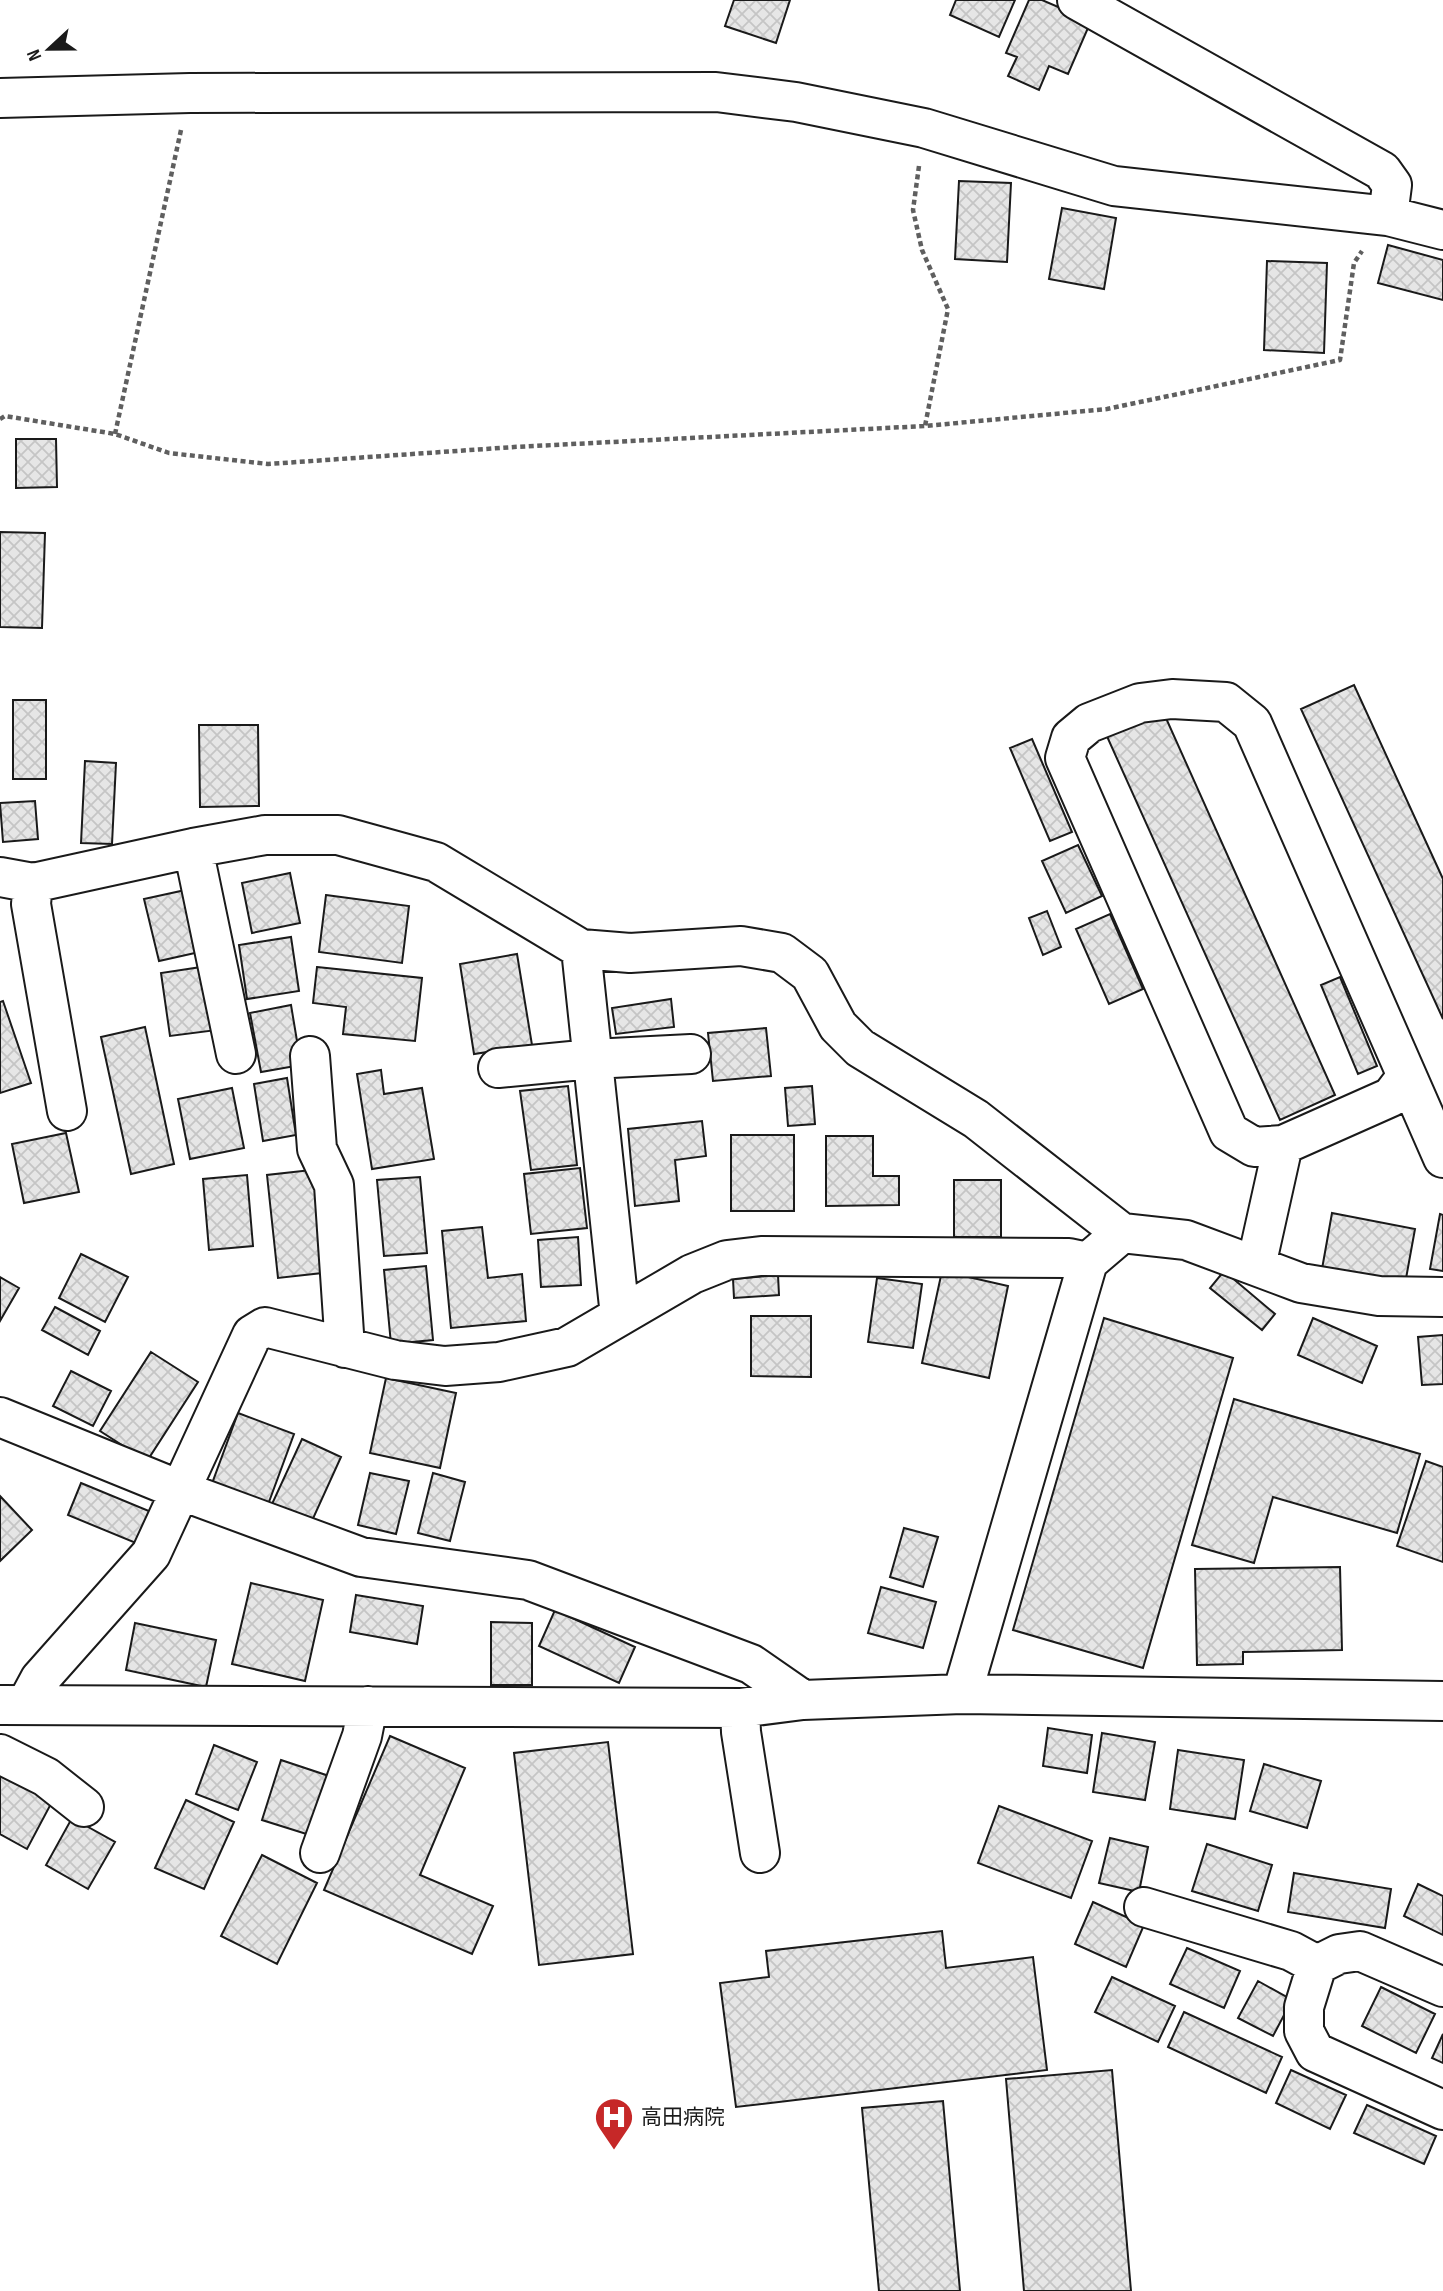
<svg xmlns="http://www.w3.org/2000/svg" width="1443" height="2291" viewBox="0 0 1443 2291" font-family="'Sofia Sans Condensed','Noto Sans JP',sans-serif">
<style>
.building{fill:url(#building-cross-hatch);stroke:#1a1a1a;stroke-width:2}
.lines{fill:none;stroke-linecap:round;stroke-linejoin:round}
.minor-casing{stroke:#1a1a1a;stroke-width:42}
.path{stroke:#5f5f5f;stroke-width:4.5;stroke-dasharray:5 3.5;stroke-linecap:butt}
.minor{stroke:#fff;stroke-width:38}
.labels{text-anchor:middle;stroke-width:5;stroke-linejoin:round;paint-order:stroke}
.poi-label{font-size:21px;fill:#1a1a1a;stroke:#fff;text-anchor:start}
</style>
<defs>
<pattern id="building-cross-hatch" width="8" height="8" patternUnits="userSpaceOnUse" patternTransform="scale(1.75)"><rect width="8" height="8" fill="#e6e6e6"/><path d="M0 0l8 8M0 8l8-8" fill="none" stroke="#c5c5c5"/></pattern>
</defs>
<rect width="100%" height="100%" fill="#fff"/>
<path class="building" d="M734,0H790L776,43L725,26Z
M956,0H1015L999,37L950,15Z
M1029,0H1042L1091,21L1068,74L1049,66L1039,90L1008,76L1017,57L1006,53Z
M959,181L1011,183L1007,262L955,259Z
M1062,208L1116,218L1104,289L1049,279Z
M1388,245L1443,260V300L1378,283Z
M1267,261L1327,263L1324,353L1264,350Z
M16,439H56L57,487L16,488Z
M0,532L45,533L42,628L0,627Z
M1354,685L1443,879V1019L1301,709Z
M13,700H46V779H13Z
M1161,707L1335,1095L1280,1120L1105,732Z
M199,725H258L259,806L200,807Z
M1032,739L1072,832L1050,841L1010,748Z
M85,761L116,763L112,844L81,843Z
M35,801L38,839L3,842L0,803Z
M1078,845L1102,896L1066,913L1042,861Z
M290,873L300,923L252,933L242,883Z
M190,889L204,951L159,961L144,899Z
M326,895L409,906L402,963L319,952Z
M1047,911L1061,947L1043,955L1029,918Z
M1110,914L1143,989L1109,1004L1076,929Z
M291,937L299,991L247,999L239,945Z
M517,954L532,1045L474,1054L460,964Z
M208,966L217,1030L170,1036L161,973Z
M317,967L422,978L415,1041L343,1034L346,1007L313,1003Z
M1340,977L1377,1066L1358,1074L1321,985Z
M671,999L674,1027L616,1034L612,1008Z
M3,1001L31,1083L0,1093V1002Z
M291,1005L301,1065L261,1072L250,1013Z
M145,1027L174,1164L131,1174L101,1037Z
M766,1028L771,1076L713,1081L708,1033Z
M381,1070L384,1094L422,1088L434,1159L372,1169L357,1074Z
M287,1078L296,1135L263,1141L254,1084Z
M568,1086L577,1165L531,1170L520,1091Z
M812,1086L815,1124L788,1126L785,1088Z
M232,1088L244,1148L190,1159L178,1099Z
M702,1121L706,1156L675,1160L679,1201L635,1206L628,1129Z
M66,1133L79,1192L24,1203L12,1144Z
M731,1135H794V1211H731Z
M826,1136H873V1176H899V1205L826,1206Z
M580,1168L587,1228L531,1234L524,1174Z
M320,1169L331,1272L278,1278L267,1175Z
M247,1175L253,1246L209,1250L203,1179Z
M420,1177L427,1253L384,1256L377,1180Z
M954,1180H1001V1237H954Z
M1332,1213L1415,1229L1405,1284L1322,1269Z
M1440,1214L1443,1215V1271L1430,1269Z
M482,1227L488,1278L522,1274L526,1321L451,1328L442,1231Z
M578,1237L581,1285L541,1287L538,1240Z
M81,1254L128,1277L105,1322L59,1298Z
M426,1266L433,1340L391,1344L384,1270Z
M942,1271L1008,1286L989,1378L922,1363Z
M1224,1271L1275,1314L1262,1330L1210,1288Z
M778,1275L779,1295L734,1298L733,1279Z
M0,1277L19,1288L0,1321Z
M877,1278L922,1284L913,1348L868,1342Z
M55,1307L100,1331L88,1355L42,1330Z
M751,1316H811V1377L751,1376Z
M1104,1318L1233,1358L1143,1668L1013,1630Z
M1313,1318L1377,1346L1362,1383L1298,1355Z
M1443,1335V1384L1422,1385L1418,1337Z
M151,1352L198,1382L147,1461L100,1431Z
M71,1371L111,1391L93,1426L53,1406Z
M386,1378L456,1393L440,1468L370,1453Z
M1234,1399L1420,1454L1397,1533L1273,1497L1254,1563L1192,1545Z
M238,1413L294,1434L266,1510L210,1489Z
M302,1439L341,1457L311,1523L272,1504Z
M1426,1461L1443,1467V1562L1397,1546Z
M370,1473L409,1481L396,1534L358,1525Z
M433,1473L465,1482L450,1541L418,1533Z
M81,1483L161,1516L148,1548L68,1515Z
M0,1496L32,1530L0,1561Z
M904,1528L938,1537L923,1587L890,1577Z
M1340,1567L1342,1650L1243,1652V1664L1197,1665L1195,1569Z
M251,1583L323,1600L305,1681L232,1664Z
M881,1587L936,1602L923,1648L868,1633Z
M356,1595L423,1606L417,1644L350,1632Z
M555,1610L635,1647L619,1683L539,1646Z
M491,1622L532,1623V1685H491Z
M135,1623L216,1640L206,1687L126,1670Z
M1048,1728L1092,1735L1087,1773L1043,1766Z
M1102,1733L1155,1742L1145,1800L1093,1792Z
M390,1736L465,1768L420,1875L493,1906L472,1954L324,1890Z
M608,1742L633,1954L539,1965L514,1753Z
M214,1745L257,1762L238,1810L196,1794Z
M1178,1750L1244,1760L1235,1819L1170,1809Z
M281,1760L335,1778L316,1837L262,1820Z
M1264,1764L1321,1781L1307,1828L1250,1811Z
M0,1772L53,1800L27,1849L0,1834Z
M186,1800L234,1822L204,1889L155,1868Z
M999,1806L1092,1841L1071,1898L978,1863Z
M72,1818L115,1842L88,1889L46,1865Z
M1110,1838L1148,1847L1139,1892L1099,1883Z
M1207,1844L1272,1865L1258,1911L1192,1891Z
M262,1855L317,1883L277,1964L221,1936Z
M1294,1873L1391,1889L1385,1928L1288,1912Z
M1418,1884L1443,1896V1935L1404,1916Z
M1093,1902L1144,1925L1126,1967L1075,1944Z
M942,1931L946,1968L1033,1957L1047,2070L736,2107L720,1983L769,1977L766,1951Z
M1187,1948L1240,1971L1224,2008L1170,1984Z
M1112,1977L1175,2006L1158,2042L1095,2012Z
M1258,1981L1292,2000L1273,2036L1238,2018Z
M1381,1987L1435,2014L1416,2053L1362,2026Z
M1184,2012L1282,2057L1266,2093L1168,2047Z
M1443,2034V2063L1432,2058Z
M1112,2070L1131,2291H1024L1006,2079Z
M1291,2070L1346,2095L1330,2129L1276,2103Z
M943,2101L960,2291H879L862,2108Z
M1367,2105L1436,2136L1424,2164L1354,2133Z"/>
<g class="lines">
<g class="minor-casing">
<path id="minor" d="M1077,0L1382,171L1392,185L1388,216
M0,98L190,93L716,92L796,102L924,128L1114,186L1388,216L1443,230
M193,848L236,1054
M0,877L33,883L193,848L265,835H338L436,862L581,949L630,953L741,946L782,953L810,974L838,1026L860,1048L976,1119L1122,1233L1186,1240L1301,1283L1379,1296L1443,1297
M33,883L31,904L67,1111
M310,1056L317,1149L334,1185L345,1348
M498,1068L592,1059L691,1054
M1407,1076L1391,1097L1283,1145L1254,1147L1229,1132L1065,758L1071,738L1089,723L1140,703L1172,699L1226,702L1252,723L1443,1158
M1256,1266L1283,1145
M620,1316L692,1274L727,1260L761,1256L1069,1258L1088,1262
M0,1417L182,1491L361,1557L528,1580L751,1664L803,1700
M962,1694L1088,1262L1122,1233
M0,1705L740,1708L803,1700L962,1694L1443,1701
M26,1705L40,1679L151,1554L252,1335L265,1327L395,1360L445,1366L499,1362L567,1347L620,1316L581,949
M740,1708L741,1732L760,1853
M0,1754L46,1777L84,1807
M320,1853L362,1736L368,1706
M1144,1907L1291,1951L1317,1965
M1443,1987L1360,1951L1339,1954L1317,1965L1304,2007V2031L1315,2052L1443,2110"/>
</g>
<path class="path" d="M919,166L913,210L922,250L948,309L925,426
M0,419L5,416L115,434L169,453L268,464L514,447L925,426L1107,409L1340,360L1354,263L1362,251
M115,434L181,130"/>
<use href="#minor" class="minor"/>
</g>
<defs>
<g id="hospital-pin" transform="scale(2.0125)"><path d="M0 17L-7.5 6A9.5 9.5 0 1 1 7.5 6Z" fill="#c62828" stroke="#fff"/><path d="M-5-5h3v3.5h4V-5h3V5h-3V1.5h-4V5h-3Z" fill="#fff"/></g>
</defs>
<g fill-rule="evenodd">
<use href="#hospital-pin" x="614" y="2117"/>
</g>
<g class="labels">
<g class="poi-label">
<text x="641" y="2124">高田病院</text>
</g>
</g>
<g transform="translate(49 49) rotate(248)" stroke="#ffffff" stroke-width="5" paint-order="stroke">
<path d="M0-5L12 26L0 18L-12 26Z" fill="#1a1a1a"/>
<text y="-10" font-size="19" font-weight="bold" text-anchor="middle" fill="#1a1a1a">N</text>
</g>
</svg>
